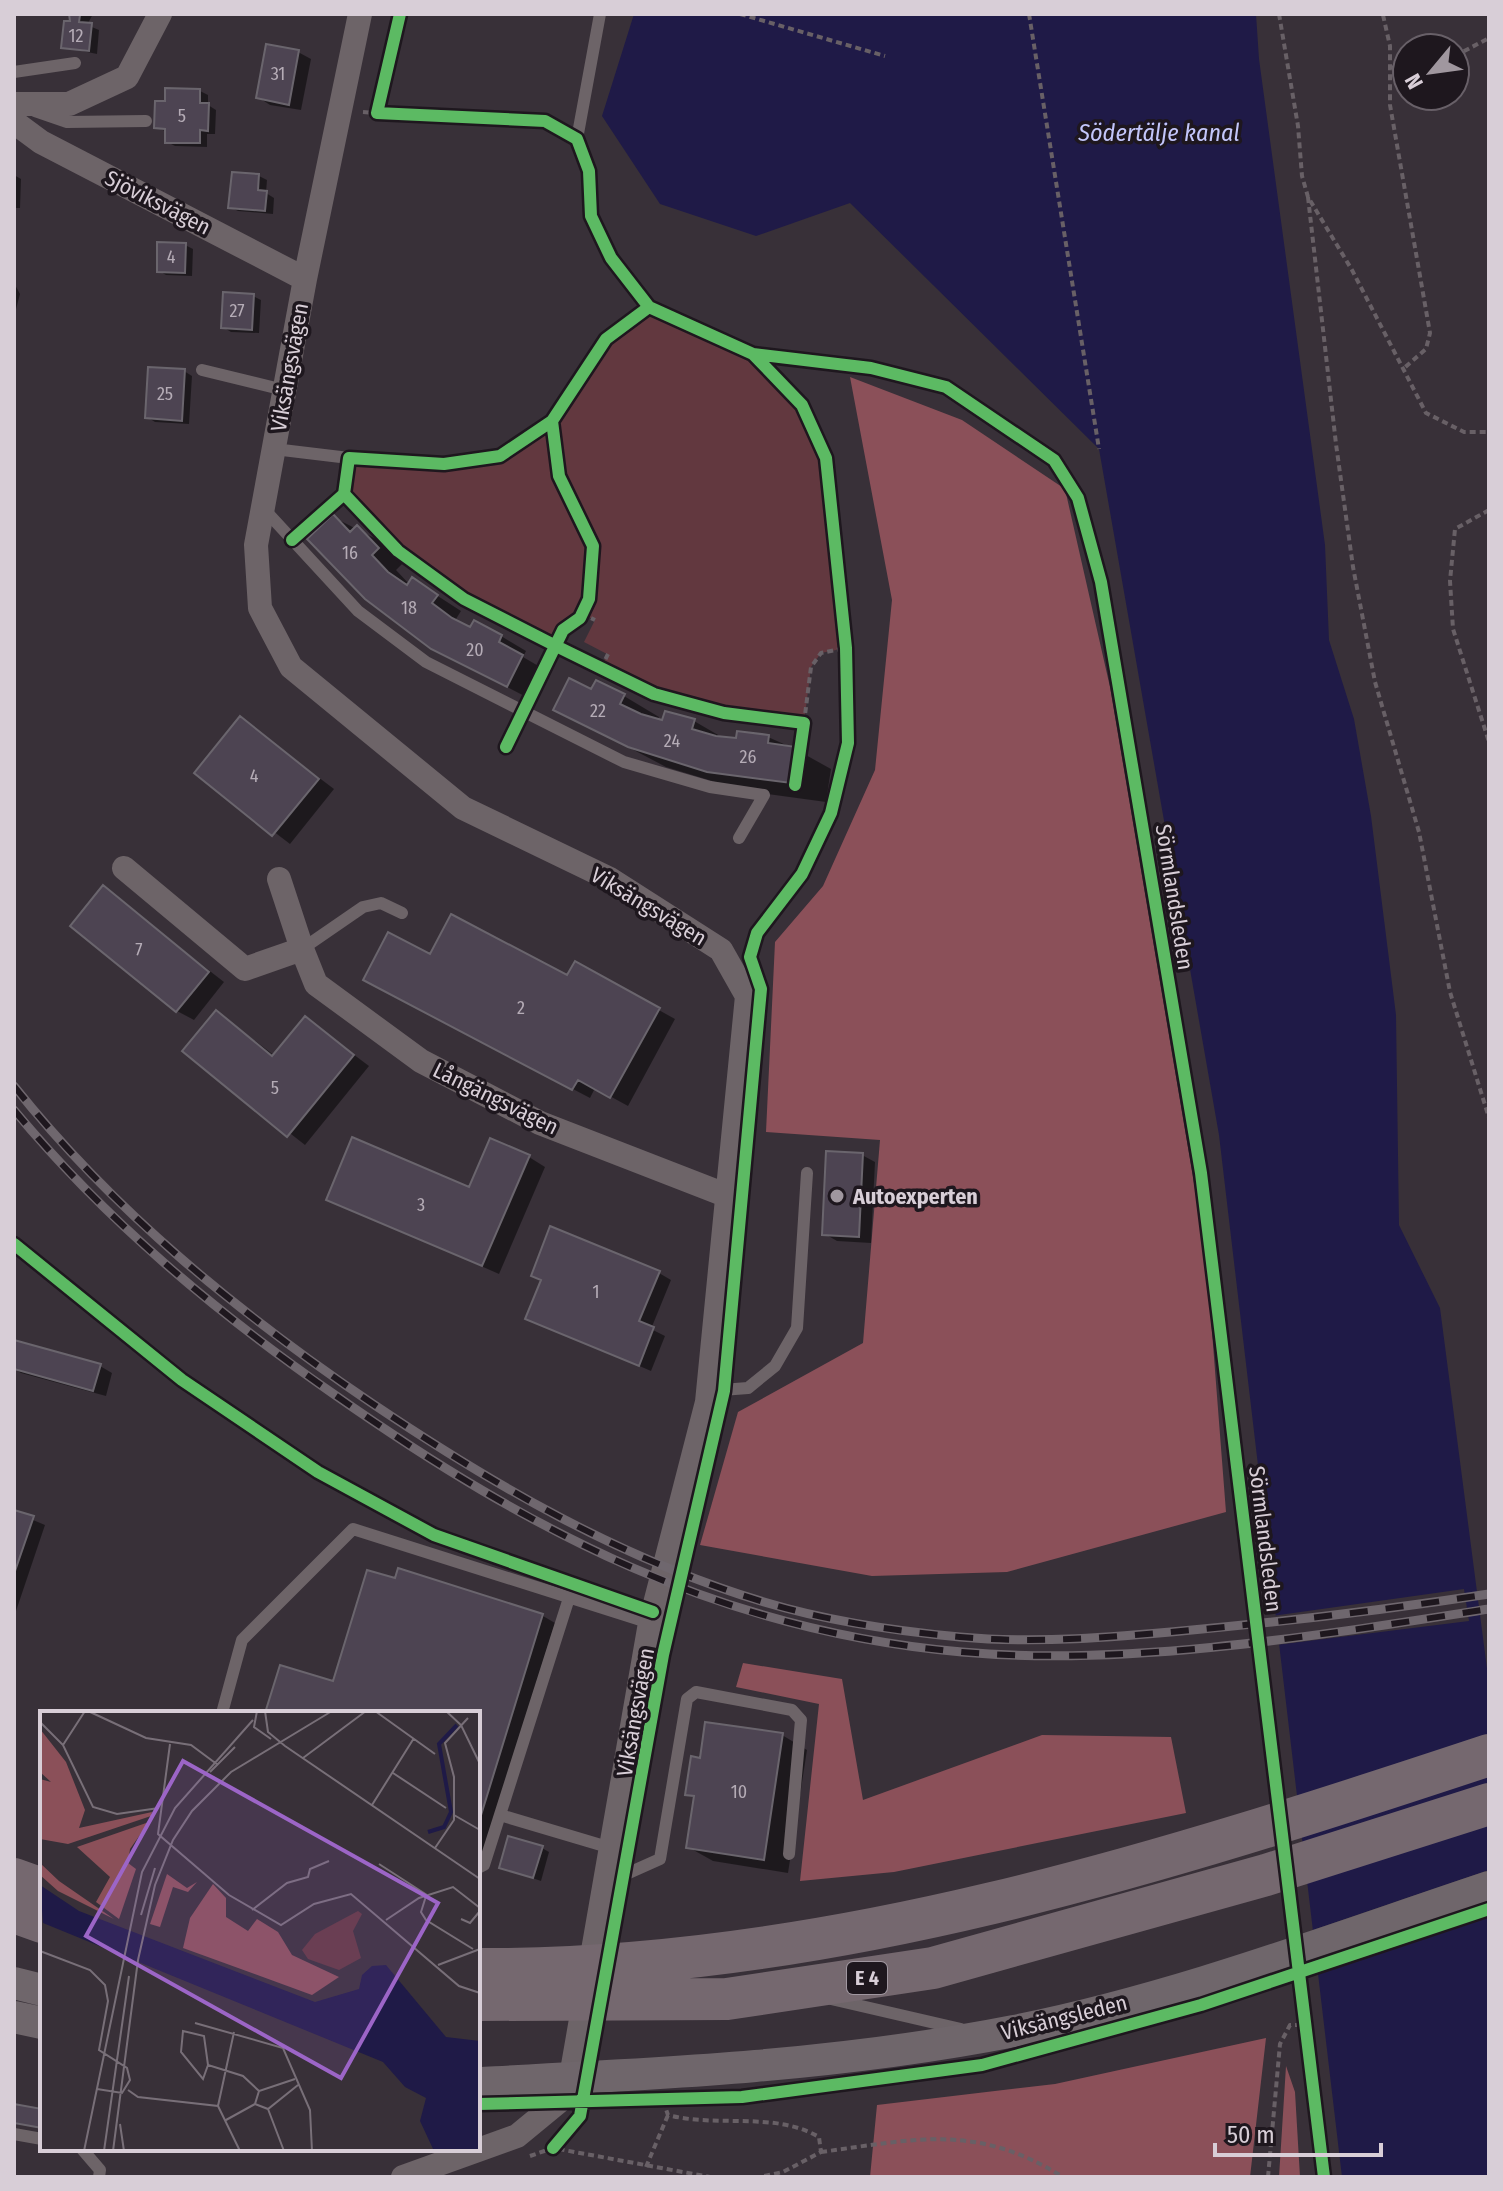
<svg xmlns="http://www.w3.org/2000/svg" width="1503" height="2191" viewBox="0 0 1503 2191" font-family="'Fira Sans Condensed',sans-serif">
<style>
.green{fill:#62383f}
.forest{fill:#8b5059}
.water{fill:#1f1a47}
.pier{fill:#383038}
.shadow{fill:#0007}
.building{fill:#4d4452;stroke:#6a656d;stroke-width:2}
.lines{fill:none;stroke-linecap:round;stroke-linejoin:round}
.path{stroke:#686066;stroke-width:4;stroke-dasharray:6 4;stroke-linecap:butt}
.lane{stroke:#6d6468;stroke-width:12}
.street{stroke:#6d6468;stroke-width:24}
.secondary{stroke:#6f666b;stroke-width:32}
.highway{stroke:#75686f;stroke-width:42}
.rail-casing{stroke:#6f676e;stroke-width:9}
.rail{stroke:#1e171e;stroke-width:6;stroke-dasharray:18;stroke-linecap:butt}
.cycleway-casing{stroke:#1e171e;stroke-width:17}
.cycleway{stroke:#5cba63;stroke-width:12}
.poi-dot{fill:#a0979f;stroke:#1e171e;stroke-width:3}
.labels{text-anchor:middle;stroke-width:7;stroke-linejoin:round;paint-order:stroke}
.number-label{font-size:18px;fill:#b5acb6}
.shield{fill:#1e171e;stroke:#a097a0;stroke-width:2}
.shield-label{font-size:20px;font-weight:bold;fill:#d8ced7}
.street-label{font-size:22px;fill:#d8ced7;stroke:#1e171e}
.poi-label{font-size:22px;font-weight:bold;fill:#d8ced7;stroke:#1e171e;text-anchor:start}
.water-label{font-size:24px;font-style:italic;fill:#c3c6fa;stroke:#1e171e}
.inset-river{fill:none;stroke:#1f1a47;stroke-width:4}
.inset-road{fill:none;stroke:#786f78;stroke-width:2}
.view{fill:#9c65c7;fill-opacity:0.15;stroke:#9c65c7;stroke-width:4}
.inset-edge{fill:none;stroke:#d8ced7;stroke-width:4}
</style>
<rect width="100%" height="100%" fill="#383038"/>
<path class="green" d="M649,307L753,354L802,405L826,458L846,648L821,653L811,667L804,723C724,713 674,704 601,668L607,654L584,642L595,620L582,614L563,630L556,646L464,599L398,551L344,494L349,458L444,464L500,456L552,421L606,339Z"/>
<path class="forest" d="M850,377L962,420L1065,489L1110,687L1206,1254L1226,1512L1007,1572L872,1576L700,1545L738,1412L863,1343L880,1140L766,1132L775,942L823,886L875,770L892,600Z
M743,1663L842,1679L863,1800L1042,1735L1171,1737L1186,1813L894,1872L800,1881L819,1704L736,1687Z
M1266,2038L1250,2177H870L877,2105L1055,2084Z
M1286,2066L1295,2092L1300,2177H1279Z"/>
<path class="water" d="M634,14H1256L1259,59L1325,545L1329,640L1354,719L1371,816L1396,1015L1399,1225L1440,1308L1489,1684V2177H1342L1219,1135L1099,449L850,203L756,236L660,204L602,116Z"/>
<path class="pier" d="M1464,1589L1469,1621L1276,1645L1272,1616Z
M1489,1870V1916L1315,1974L1310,1931Z"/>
<path class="shadow" d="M62,14H93L87,25L99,30L97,54L63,47L72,17Z
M298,52L311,59L301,110L270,105L258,97Z
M200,91L208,95V105L216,110L215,134H207V147L175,146L167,142V132L156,127L167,103Z
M14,175L21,179L20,208H14Z
M259,176L267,180L266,193L274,198L273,214L238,211L230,207Z
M185,245L193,249L192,276L166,275L159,271Z
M14,283L20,294L15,313L14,312Z
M253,296L261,300L259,333L231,332L223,327Z
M184,371L192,376L189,424L155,422L147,417Z
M333,517L382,542L403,563L396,570L410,585L413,580L461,611L456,619L471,630L501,636L526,651L523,657L547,671L532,700L459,662Z
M592,692L624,696L659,717L657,721H694L725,739L768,737L795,749L831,769L826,802L745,791L666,767L556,709Z
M240,718L334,789L290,844L197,773Z
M103,888L224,982L194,1020L177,1011Z
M431,957L568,978L576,964L675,1019L628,1106L595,1088L590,1098L382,989Z
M217,1012L275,1056L305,1018L369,1066L305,1145L185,1051Z
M862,1155L875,1162L871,1243L837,1241L825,1234Z
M529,1157L545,1167L499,1274L329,1199L470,1189Z
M659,1273L671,1280L651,1329L665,1336L651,1371L528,1318L543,1281L533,1275Z
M14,1346L100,1366L112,1373L106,1396L21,1373L14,1369Z
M14,1512L45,1525L14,1617Z
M399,1571L543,1616L555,1623L480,1864L478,1713H267L334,1683Z
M782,1735L807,1750L788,1873L713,1861L688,1847L696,1798L688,1794L702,1760Z
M542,1848L549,1852L541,1881L501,1867Z"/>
<path class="building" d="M69,14H85L80,15L79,22L92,23L89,51L61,48L64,21H70Z
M266,44L299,50L289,105L256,98Z
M165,88L200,89V103H209L208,131L200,130V143H165V129L154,128L155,101H165Z
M232,172L259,174L258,190L267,191L265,211L228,208Z
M157,242L186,243L185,273L157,272Z
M223,292L254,294L252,330L221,328Z
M148,367L185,369L182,421L145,418Z
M333,514L350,532L357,525L379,548L372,555L388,572L407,585L412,577L438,595L432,603L452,618L470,627L474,620L502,635L499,642L523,655L507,687L431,649L365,599L307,539Z
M569,678L591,689L596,680L625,694L620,704L641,714L662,720L665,711L695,719L692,729L716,736L736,738L737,731L769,735L768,743L796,747L791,783L707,772L628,747L553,710Z
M240,716L319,779L272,836L194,773Z
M103,885L209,972L176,1012L70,926Z
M451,914L567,975L575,961L660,1008L610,1098L578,1080L572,1090L363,980L388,932L430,954Z
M216,1010L272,1056L305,1016L354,1055L287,1137L182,1051Z
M352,1137L469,1187L490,1138L530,1155L482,1266L326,1200Z
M826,1151L863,1153L859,1237L822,1235Z
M550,1226L660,1271L639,1321L654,1327L639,1366L525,1319L541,1280L531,1276Z
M14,1340L101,1364L93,1391L14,1369Z
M14,1510L34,1516L14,1574Z
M398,1568L543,1614L478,1825V1713H265L280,1665L333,1681L367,1570L395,1578Z
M705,1722L783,1733L764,1860L686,1848L694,1796L685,1795L691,1756L700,1758Z
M508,1836L543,1846L533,1878L499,1868Z
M14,2104L42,2109V2128L14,2123Z"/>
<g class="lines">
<path class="path" d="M740,14L885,56
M1029,14L1099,449
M1279,14L1298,126L1302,176L1308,197L1352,270L1426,413L1464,432H1489
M1383,15L1390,46V105L1430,333L1426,349L1403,369
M1455,56L1489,38
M1390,68L1407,65
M363,112L377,113
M1308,197L1336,444L1353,567L1375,682L1419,832L1450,992L1489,1118
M1489,510L1455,529L1450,581L1453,629L1489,742
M582,614L595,620
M601,668L608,654
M804,723L811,667L821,653L846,648
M663,2101L668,2115C717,2128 774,2111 819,2137L821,2152L783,2172L760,2177
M821,2152C917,2139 976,2123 1063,2177
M530,2156L553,2148L710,2177
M646,2167L668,2115
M1268,2177L1280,2044L1290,2025H1308"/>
<path class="lane" d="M14,72L75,63
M35,111L67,122L146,121
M577,139L600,14
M202,370L284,390
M274,449L349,458
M263,508L358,611L426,662L624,762L710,787L764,795L739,838
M302,949L363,907L381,903L402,913
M709,1391L748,1388L775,1366L797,1328L807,1173
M222,1713L242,1640L353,1529L650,1623
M500,1815L611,1848
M478,1868L484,1865L569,1598
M604,1884L660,1859L687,1699L696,1692L792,1710L801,1720L789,1854
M831,1999L961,2029
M14,2134L42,2139
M82,2149L100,2170L99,2177"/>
<path class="street" d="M360,14L305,279L256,545L260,608L291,667L463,808L610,879L721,950L747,996L707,1402L650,1623L568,2094L517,2136L403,2177
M14,104H69L127,77L160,14
M14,122L41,142L305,279
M124,868L245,969L302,949L316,984L421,1061L540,1123L728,1196
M279,879L302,949"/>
<path class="secondary" d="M14,1983L42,1990
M14,2017L42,2023
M478,2083C658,2074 836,2066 1014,2031C1176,1999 1333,1939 1489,1887"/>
<path class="highway" d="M14,1879L42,1889
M14,1912L42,1922
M478,1969C825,1971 1163,1863 1489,1755
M478,2000L727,1999L933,1968L1266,1875L1489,1804"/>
<g class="rail-casing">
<path id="rail" d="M14,1086C114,1212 240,1314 373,1404C495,1486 623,1560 764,1602C827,1621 895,1631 960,1637C1037,1644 1115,1637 1192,1630C1291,1621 1391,1609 1489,1594
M14,1110C106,1221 217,1313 335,1395C531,1532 719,1631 962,1652C1132,1667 1321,1635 1489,1609"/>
</g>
<use href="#rail" class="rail"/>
<g class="cycleway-casing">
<path id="cycleway" d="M400,14L377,113L545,121L577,139L589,171L591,216L611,258L649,307L753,354L871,368L946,387L1054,460L1078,498L1101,582L1201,1173L1324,2177
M344,494L398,551L464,599L556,646L654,694L724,713L804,723L795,785
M292,540L344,494L349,458L444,464L500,456L552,421
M506,747L563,630L580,618L589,599L593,546L559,476L552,421L606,339L649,307
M14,1244L182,1380L318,1472L434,1535L653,1612
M478,2104L742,2097L982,2065L1201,2005L1489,1909
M553,2148L580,2116L663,1655L724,1391L761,989L750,957L757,933L802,874L831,813L848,743L846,648L826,458L802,405L753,354"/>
</g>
<use href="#cycleway" class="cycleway"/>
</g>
<circle class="poi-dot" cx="837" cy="1196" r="8"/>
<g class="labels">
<g class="number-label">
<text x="76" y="42">12</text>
<text x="278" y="80">31</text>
<text x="182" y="122">5</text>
<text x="171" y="263">4</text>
<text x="237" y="317">27</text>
<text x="165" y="400">25</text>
<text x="350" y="559">16</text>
<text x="409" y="614">18</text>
<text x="475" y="656">20</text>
<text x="598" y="717">22</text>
<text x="672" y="747">24</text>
<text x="748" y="763">26</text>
<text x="254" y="782">4</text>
<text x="139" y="956">7</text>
<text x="521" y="1014">2</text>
<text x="275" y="1094">5</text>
<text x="421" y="1211">3</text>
<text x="596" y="1298">1</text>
<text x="739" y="1798">10</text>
</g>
<rect class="shield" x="847" y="1962" width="40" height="32" rx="6"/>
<g class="shield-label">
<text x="867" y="1985">E 4</text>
</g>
<g class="street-label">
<text transform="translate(158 202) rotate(27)" y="8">Sjöviksvägen</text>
<text transform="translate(289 367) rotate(-80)" y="8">Viksängsvägen</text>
<text transform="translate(1175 897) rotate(81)" y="8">Sörmlandsleden</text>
<text transform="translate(649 906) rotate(31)" y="8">Viksängsvägen</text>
<text transform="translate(496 1098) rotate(26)" y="8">Långängsvägen</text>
<text transform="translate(1266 1539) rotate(83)" y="8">Sörmlandsleden</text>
<text transform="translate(635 1712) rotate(-80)" y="8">Viksängsvägen</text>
<text transform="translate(1064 2017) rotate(-14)" y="8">Viksängsleden</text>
</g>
<g class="poi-label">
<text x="853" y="1204">Autoexperten</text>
</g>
<g class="water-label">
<text x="1159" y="141">Södertälje kanal</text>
</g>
</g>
<g transform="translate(40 1711)">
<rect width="440" height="440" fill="#383038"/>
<path d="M318,200L322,203L313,220L321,247L299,259L268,248L262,239L275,223Z" fill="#62383f"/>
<path d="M0,18L26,51L45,99L39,117L112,101L111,105L28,133L0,128V68L11,71L0,61ZM109,111L90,138L88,152L96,158L79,208L56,191L70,166L37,136ZM0,152L19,170L74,208L18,180L0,164ZM127,163L147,177L157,171L148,181L133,176L120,216L110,213ZM173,173L186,187V206L208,220L217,208L238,221L252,244L299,266L272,284L143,237L150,207Z" fill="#8b5059"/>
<path d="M0,174L39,200L275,291L319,278L322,264L332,255L346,254L406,326L440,330V440H394L380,410L386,387L365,376L343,351L3,212Z" fill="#1f1a47"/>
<path class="inset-river" d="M388,121L404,116L411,101L399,33L417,14"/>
<path class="inset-road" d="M48,0L106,27L151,34L178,54M217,0L214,16L231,28M225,0L228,21L245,35L440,168M335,0L395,43M406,0L421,14L440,53M0,11L23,34L53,96L77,103L119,97M130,33L118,123L189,184L241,214L274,193L311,183L419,275L440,282M23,34L45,0M263,47L326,0M170,61L195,36M353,62L406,97M332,94L374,27M414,104L440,119M395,137L414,109V66L405,32L428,7M339,153L387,184M386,185L381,201L386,209L433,238M212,199L247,172L268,166L270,158L289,150M101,204L115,157M421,208L430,212L440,200M346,209L379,187L413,176L440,197M0,240L50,259L65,274L68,290L59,339L87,357L90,369L82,382L57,378M398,254L440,238M155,312L243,337L270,399L272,440M168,354L163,368L141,341L143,320L164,325L168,354L203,365L219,380M255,368L219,380L215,393L228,398L258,374M88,379L98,386L178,395L200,440M178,395L194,321M228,398L244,440M186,409L215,393M80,413L84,440M44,440L102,161L135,97L213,9M64,440L89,265M73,440L98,249L115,174L133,129L152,100L191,61L292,0"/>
<path class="view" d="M143,50L398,192L301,367L46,225Z"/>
<rect width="440" height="440" class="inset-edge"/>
</g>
<rect width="1503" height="2191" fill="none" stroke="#d8ced7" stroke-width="32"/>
<g transform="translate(1431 72) rotate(241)"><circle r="38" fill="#1e171e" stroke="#686068" stroke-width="2"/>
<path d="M0-6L14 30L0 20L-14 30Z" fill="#a0979f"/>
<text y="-12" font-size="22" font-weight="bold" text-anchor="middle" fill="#d8ced7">N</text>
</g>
<path d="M1215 2143v12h166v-12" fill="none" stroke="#d8ced7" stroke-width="4"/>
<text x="1227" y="2143" font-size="24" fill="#d8ced7" stroke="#1e171e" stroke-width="6" paint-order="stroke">50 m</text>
</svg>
